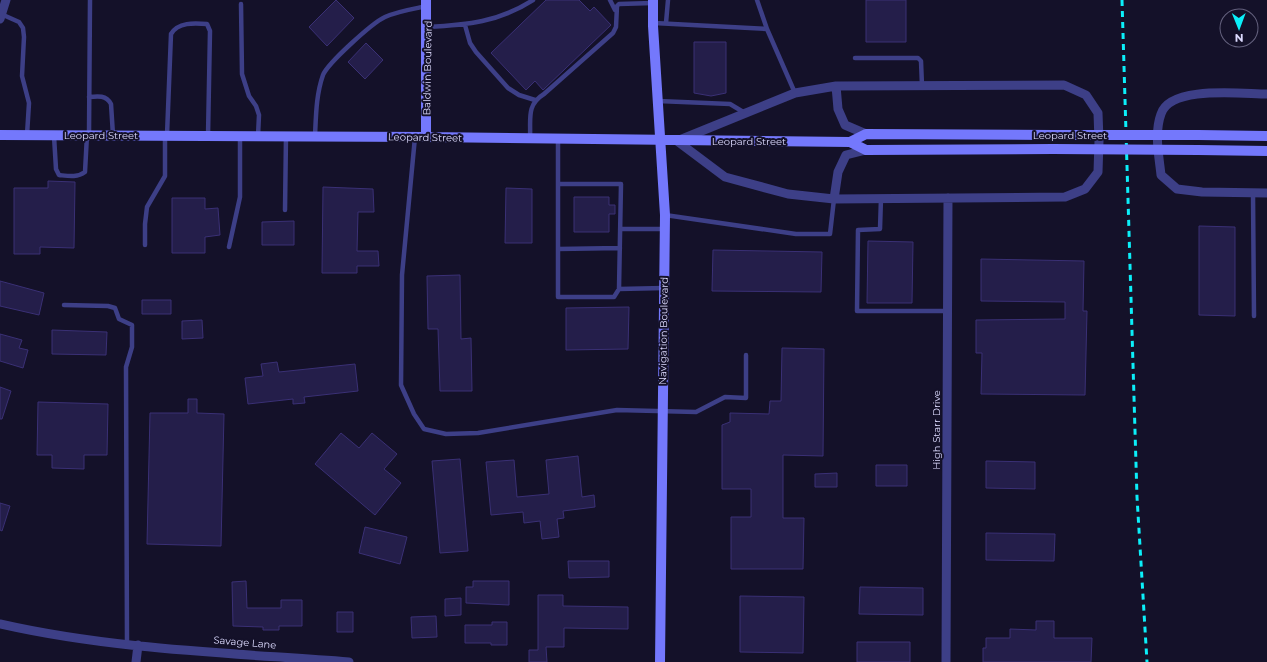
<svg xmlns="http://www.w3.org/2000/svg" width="1267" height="662" viewBox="0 0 1267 662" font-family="Montserrat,sans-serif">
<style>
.building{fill:#241e4a;stroke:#3a3075}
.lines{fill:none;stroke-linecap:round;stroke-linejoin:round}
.lane{stroke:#3d3f87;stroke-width:4.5}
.street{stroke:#3d3f87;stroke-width:9}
.secondary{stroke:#7478fc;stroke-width:10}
.rail{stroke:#0beff9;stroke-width:3;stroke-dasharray:6 5;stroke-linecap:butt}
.secondary-bridge{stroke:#7478fc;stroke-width:10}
.labels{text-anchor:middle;stroke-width:4;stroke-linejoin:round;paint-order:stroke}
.street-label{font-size:10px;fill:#dcdafe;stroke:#141129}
</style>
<rect width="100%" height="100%" fill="#141129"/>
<path class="building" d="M336,0L354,18L327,46L309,27Z
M546,0H579L590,11L594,7L611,25L543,90L535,81L526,90L491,53Z
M866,0H906V42H866Z
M694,42H726V93L711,96L694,93Z
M366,43L383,60L365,79L348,62Z
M48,181L75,182L74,248L40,247V254H14V188H48Z
M323,187L373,189L374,212H358L357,251H378L379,266H357V273H322Z
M506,188L532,189V243H505Z
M574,197H609V205H615V214H609V232H574Z
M172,198H205V209L218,208L220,235L205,237V253H172Z
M294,221V245H262V222Z
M1199,226L1235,227V316L1199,315Z
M868,241L913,242L912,303H867Z
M713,250L822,252L821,292L712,291Z
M981,259L1084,261L1083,311H1087L1085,395L981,394L982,353H976V320L1065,319V302L981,301Z
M460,275L461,339L471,338L472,391H440L438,329H428L427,276Z
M0,281L44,293L39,315L0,306Z
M142,300H171V314H142Z
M629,307L628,349L566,350V308Z
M202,320L203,338L182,339V321Z
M52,330L107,332L106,355L52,354Z
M0,334L22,340L19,348L28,350L23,368L0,361Z
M782,348L824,349L823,456L783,455V518H804L803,569H731V517H751V489H722V425L730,422V413L769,414L770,401H781Z
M277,362L279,372L355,364L358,391L304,397L305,403L293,404V399L248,404L245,378L263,376L261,364Z
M0,387L11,391L2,419H0Z
M188,399H197V413L224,414L221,546L147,544L150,413H188Z
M38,402L108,404L107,455H84V469L52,468V455H37Z
M341,433L359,448L372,433L397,454L384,469L401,483L375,515L315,464Z
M578,456L582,497L594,495L595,507L563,511L564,518L557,519L559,537L542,539L540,521L524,523L523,512L491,515L486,462L514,460L517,497L549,494L546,460Z
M460,459L468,551L440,553L432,461Z
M986,461L1035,462V489L986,488Z
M876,465H907V486H876Z
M837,473V487H815V474Z
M0,503L10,506L2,531L0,530Z
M365,527L407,537L400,564L359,553Z
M986,533L1055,534L1054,561L986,560Z
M568,561H609V577L569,578Z
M246,581L247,608H281V600H302V626H279V630H263V627L233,626L232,582Z
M473,581H509V605L466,603V587H473Z
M860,587L923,588V615L859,614Z
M538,595H563V606L628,607V629L564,628V647H546L547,662H529V650H538Z
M740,596L804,597L803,653L740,652Z
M461,598V615L445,616V599Z
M337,612H353V632H337Z
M436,616L437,637L412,638L411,617Z
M1036,621H1054V638H1092L1091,662H983V648H986V638H1010V629L1036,630Z
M492,622H507V645H491V643H465V625H492Z
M857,642H910V662H857Z"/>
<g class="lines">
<path class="lane" d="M610,0L615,10
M757,0L767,29
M241,4L242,74L249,96L256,106L259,115L258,136
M1,14L19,22L23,28L24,37L22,76L29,103L27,135
M654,23L767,29L795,93
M666,23L668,0
M465,25L470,43L476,52L508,88L519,95L535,100
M427,27C467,25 499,22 533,0
M855,58H918L921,61L922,86
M89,97C98,96 106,95 111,104L113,135
M658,101L730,104L745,113
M89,135L90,0
M167,135L171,34C178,22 194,23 207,24L210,31L208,136
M54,136L56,169L59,175C68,176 77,178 85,172L87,135
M315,136C316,116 316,95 323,75C328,63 372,23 385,17C398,11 413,9 427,6
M415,137L402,275L401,385L414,414L424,429L446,434L478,433L617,410L696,412L725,397L746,398V355
M530,138C531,119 526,105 544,94L613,33L616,27L617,6L619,4L653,3
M558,139V297H614L619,289L664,288
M558,184H621L619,289
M1253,193L1254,316
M881,198L880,229L858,230L857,311H947
M285,210L286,136
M665,215L796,234H830L834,199
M621,229H665
M145,245V224L147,207L165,176V136
M229,247L240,197V136
M558,249L620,248
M64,305L108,306L115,308L119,319L132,325V347L126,367L127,644"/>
<path class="street" d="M0,19L6,0
M1064,85L1086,95L1098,113L1099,141L1098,172L1085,189L1065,197L834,199L788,194L725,177L677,141L795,93L836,86Z
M836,86L838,109L845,125L866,134
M1267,94C1242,94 1170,85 1161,114C1154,133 1159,156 1161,175L1177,189L1202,192L1267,193
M834,199L838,172L846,155L866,150
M0,624C114,650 233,653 349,662
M136,662L138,645
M946,662L948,198"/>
<path class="secondary" d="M653,0V26L665,215L660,662
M0,135L426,137L850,142L866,150L1053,149
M1198,135L1267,136
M426,137V0
M850,142L866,134L1054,135
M1198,150L1267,151"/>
<path class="rail" d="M1122,0L1137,497L1147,662"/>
<path class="secondary-bridge" d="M1054,135H1198
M1053,149L1198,150"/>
</g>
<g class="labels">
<g class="street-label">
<text transform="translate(427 68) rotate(-89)" y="4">Baldwin Boulevard</text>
<text x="101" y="139">Leopard Street</text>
<text x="1070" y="139">Leopard Street</text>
<text transform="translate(425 137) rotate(1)" y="4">Leopard Street</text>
<text x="749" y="145">Leopard Street</text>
<text transform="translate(663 331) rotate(-89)" y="4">Navigation Boulevard</text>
<text transform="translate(936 430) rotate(-90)" y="4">High Starr Drive</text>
<text transform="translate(245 642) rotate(5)" y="4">Savage Lane</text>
</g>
</g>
<g transform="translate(1239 28) rotate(179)"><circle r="19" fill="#141129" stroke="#64617e"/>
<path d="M0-3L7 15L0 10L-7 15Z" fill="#0beff9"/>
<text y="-6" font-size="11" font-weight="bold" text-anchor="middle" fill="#dcdafe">N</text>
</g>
</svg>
